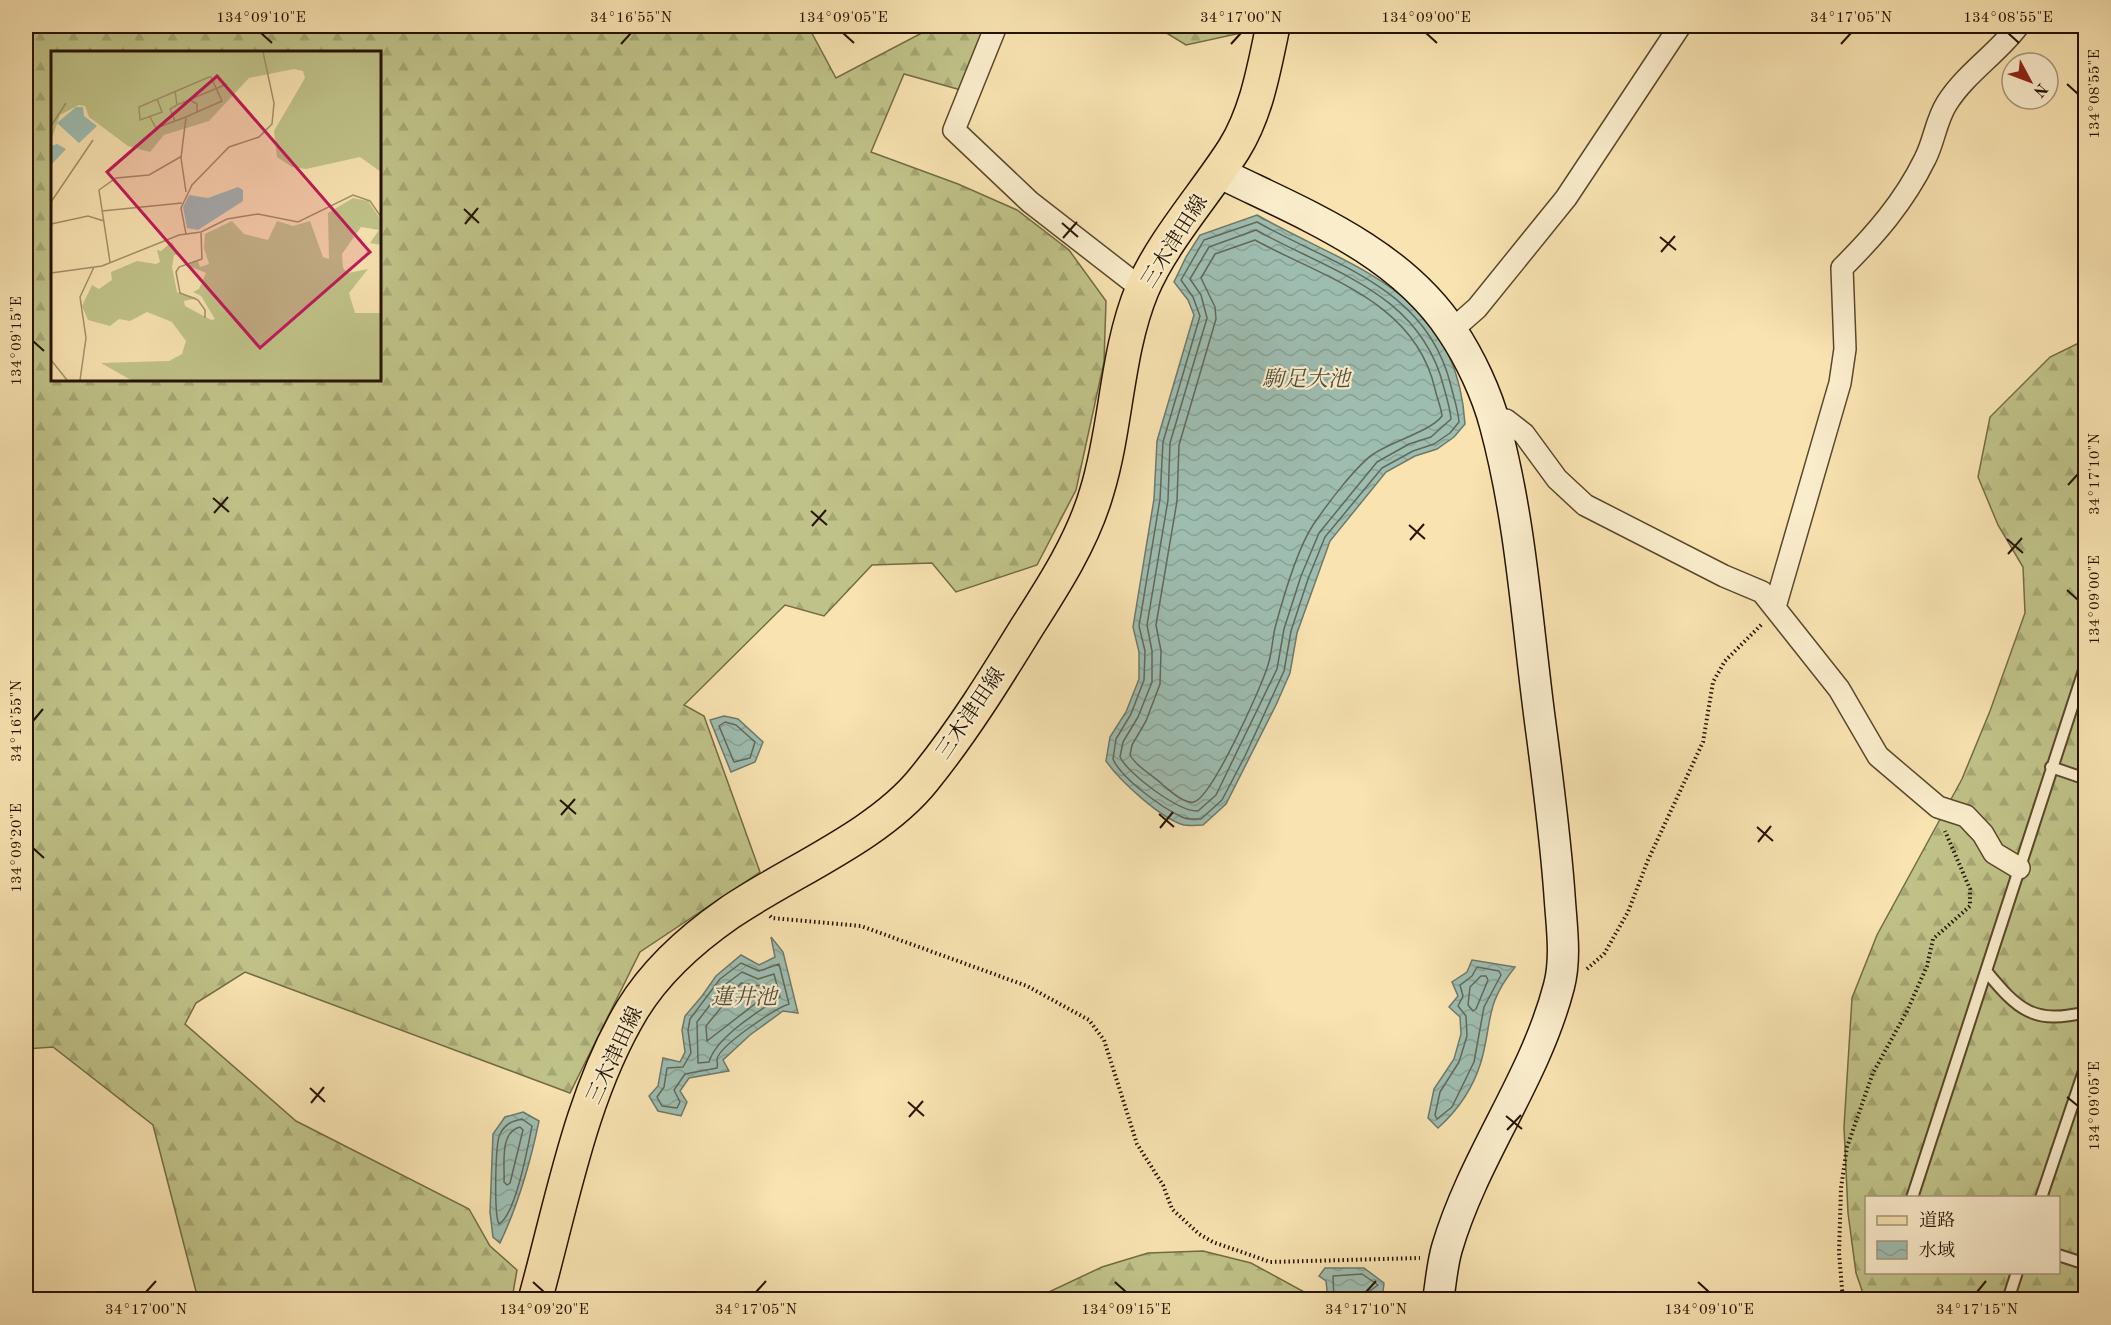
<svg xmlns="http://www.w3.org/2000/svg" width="2111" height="1325" viewBox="0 0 2111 1325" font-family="'Old Standard TT','Noto Serif JP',serif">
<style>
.forest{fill:url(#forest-firs);stroke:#736c44;stroke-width:1.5;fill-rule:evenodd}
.water{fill:url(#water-waves);stroke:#6e796a;stroke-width:1.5}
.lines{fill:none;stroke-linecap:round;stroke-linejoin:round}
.shore{stroke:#626858;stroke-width:1.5}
.lane-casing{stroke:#5a482c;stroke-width:14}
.street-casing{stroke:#5a482c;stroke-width:24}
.secondary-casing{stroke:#261400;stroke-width:33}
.primary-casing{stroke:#261400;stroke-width:36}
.path{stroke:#261400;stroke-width:4;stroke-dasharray:1.5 3;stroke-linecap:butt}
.lane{stroke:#faedcc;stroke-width:10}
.street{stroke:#faedcc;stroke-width:21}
.secondary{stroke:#faedcc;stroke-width:30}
.primary{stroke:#f8e3b1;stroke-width:33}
.ticks{fill:none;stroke:#261400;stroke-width:2}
.labels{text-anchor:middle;stroke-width:4.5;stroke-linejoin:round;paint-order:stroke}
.street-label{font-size:21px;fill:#261400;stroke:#faedcc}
.water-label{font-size:22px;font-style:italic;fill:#504f3e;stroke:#faedcc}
.inset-road{fill:none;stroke:#a4906a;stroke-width:1.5}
.view{fill:#c2185b;fill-opacity:0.15;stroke:#c2185b;stroke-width:3}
.inset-edge{fill:none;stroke:#261400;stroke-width:3}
.neatline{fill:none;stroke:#261400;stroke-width:2}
.ticks-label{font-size:15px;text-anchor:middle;fill:#261400}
</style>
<defs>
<pattern id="forest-firs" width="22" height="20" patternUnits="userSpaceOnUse" patternTransform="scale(1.5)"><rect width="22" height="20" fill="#c0c389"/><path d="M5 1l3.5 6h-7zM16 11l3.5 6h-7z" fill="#a5a774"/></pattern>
<pattern id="water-waves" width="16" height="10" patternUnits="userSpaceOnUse" patternTransform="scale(1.5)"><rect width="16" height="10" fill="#9ebdb1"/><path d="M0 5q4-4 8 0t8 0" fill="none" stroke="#88a296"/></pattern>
</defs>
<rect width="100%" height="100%" fill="#f8e3b1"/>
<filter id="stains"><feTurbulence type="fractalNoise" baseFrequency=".00333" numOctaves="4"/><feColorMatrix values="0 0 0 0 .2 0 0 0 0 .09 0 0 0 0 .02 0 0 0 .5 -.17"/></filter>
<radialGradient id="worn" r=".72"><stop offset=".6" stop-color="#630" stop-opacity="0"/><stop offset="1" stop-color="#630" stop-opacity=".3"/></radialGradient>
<path class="forest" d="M26,26H808L836,78L935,26H985L961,90L904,74L871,152L958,184L1017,210L1069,250L1106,301L1104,362L1076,490L1037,565L956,592L932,563L872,565L824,616L785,605L684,705L704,716L760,872L640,952L570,1093L245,972L196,1003L185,1024L296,1121L469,1209L490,1246L517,1270L512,1299H198L153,1125L53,1047L26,1049ZM52,52H380V380H52Z
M1155,26H1246V32L1186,45Z
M2085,340V1299H1865L1856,1273L1848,1213L1844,1127L1852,998L1877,935L1962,779L1990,711L2025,613L2023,567L1998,525L1978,477L1990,417L2050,357ZM1866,1198H2058V1272H1866Z
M1203,1251L1251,1263L1317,1299H1034L1102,1267L1148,1253Z"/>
<path class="water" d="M1257,215C1354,270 1456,290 1465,424L1454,437L1437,449L1415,456L1386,472L1330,541L1297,633L1290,673L1276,705L1226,804L1203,825C1197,825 1189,826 1184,825C1161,819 1119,780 1106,761L1110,737L1126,712L1139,679V652L1133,627L1154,499L1157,441L1194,315L1188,300L1174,282L1186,257L1200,235Z
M724,716L738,719L763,742L755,762L731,772L710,720Z
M771,937L783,952L798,1013L783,1011L750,1035L723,1060L729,1071L689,1078L680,1091L687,1102L681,1116L658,1111L649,1096L658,1086L663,1058L680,1062L685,1052L682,1030L685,1016L702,996L716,976L741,955L759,965L775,957Z
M1472,960L1515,967C1484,1006 1493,1020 1481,1062C1473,1088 1457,1111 1438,1128L1428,1118L1434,1089L1454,1059L1461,1034L1460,1017L1449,1007L1458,996L1452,982L1467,972Z
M523,1112L539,1121C530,1164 519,1203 500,1243L493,1237L490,1212L493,1134L505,1117Z
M1325,1268H1364L1384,1283L1383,1292L1371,1296V1299H1328L1326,1281L1319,1276Z"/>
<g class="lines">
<path class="shore" d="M1257,222C1335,266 1427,287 1451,386C1454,399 1458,409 1459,422L1450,433L1434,444L1413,451L1382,468L1325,537L1308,579L1291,631L1284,671L1245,756L1222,800L1201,819C1195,819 1188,820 1182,817C1162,808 1121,778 1113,759L1116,739L1131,714L1144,680L1145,651L1139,626L1160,499L1163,442L1200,316L1193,297L1181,280L1204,240Z
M1256,230C1331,272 1421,293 1444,388C1447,399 1450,408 1451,419L1431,437L1409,444L1377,462L1319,533L1301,576L1284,629L1277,669L1216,795L1198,811C1179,812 1128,774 1120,757L1123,742L1138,717L1152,682V651L1147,625L1168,500L1170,443L1207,318L1201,295L1190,279L1209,247Z
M1255,240C1324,278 1415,301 1435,389C1437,398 1441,407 1442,416C1431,431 1393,441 1375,453C1356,465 1326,506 1313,525C1296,551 1283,598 1275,628C1272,641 1272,655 1267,668C1260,690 1212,797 1194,802C1185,805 1169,790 1163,785C1153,775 1136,767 1130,755L1132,745L1146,721L1160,684L1161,651L1156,625L1177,501L1179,445L1216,319L1215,307L1201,278L1215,254Z
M725,722L736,725L755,742L750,758L734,762L719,726Z
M741,963L759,971L779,964L789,1004C776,1008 720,1045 717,1059C717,1062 718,1065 717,1068L685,1074L674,1090L680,1102L677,1108L662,1106L657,1097L664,1087L667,1068L683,1067L691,1053L688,1030L690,1019L720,979Z
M1477,967L1499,971L1501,975L1484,1007L1474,1062L1452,1107L1437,1119L1435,1115L1440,1092L1459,1062L1467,1036L1466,1016L1458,1006L1463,996L1460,985L1472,976Z
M742,972L758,979L774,974L780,997C758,1012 716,1037 709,1062L698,1063L697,1022L726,984Z
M1481,976H1486L1488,980L1476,1009L1473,1011L1468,1005L1470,987Z
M741,983L767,987L769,993L707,1041L706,1026Z
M522,1119L532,1126C528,1146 516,1214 499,1224C494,1216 495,1144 500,1134C505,1124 512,1121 522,1119Z
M520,1127L523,1130L510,1183L507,1185L504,1182C505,1165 499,1132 520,1127Z
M1334,1300L1333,1276L1362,1274L1378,1285L1367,1293L1365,1300"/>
<g class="lane-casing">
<path id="lane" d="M2086,664L1986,971C2018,1010 2034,1025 2086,1012
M2051,767L2086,779
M1912,1198L1986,971
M2041,1198L2086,1065
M2058,1255L2086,1264
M2008,1300L2017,1272"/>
</g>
<g class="street-casing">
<path id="street" d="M996,26L954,130L1030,202L1142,289
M1452,330L1477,308L1566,198L1680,26
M1495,423L1506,420L1524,434L1557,479L1585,505L1724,576L1762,592L1839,689L1878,756L1938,807L1966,816L1983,834L1994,853L2019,868
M1775,607L1840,383L1845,349L1842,268C1875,235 1904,202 1925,159C1934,142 1936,120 1947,103C1966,73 1997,54 2018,26"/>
</g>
<g class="secondary-casing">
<path id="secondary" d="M1218,172C1301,213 1399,250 1452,331C1470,358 1487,394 1495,425C1521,521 1527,623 1540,721C1548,781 1556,841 1560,902C1562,929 1566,959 1559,986C1535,1079 1474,1156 1447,1248C1442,1265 1441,1283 1438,1300"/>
</g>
<g class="primary-casing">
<path id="primary" d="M535,1300C562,1203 580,1097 632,1010C655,972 693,938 729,913C789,872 879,836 924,779C963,731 995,679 1027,627C1054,585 1083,540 1097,491C1117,426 1116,353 1142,290C1162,242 1206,193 1234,149C1257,112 1264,68 1273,26"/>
</g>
<path class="path" d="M770,916L772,918L861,926L1027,986L1089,1020L1104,1040L1137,1144L1163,1185L1172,1209L1199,1234L1213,1242L1270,1262L1420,1258
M1587,969L1604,954L1628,912L1648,860L1703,742L1713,682L1725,661L1762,624
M1843,1300L1839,1253L1841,1188L1847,1147L1873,1073L1907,1011L1927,966L1933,939L1970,906V889L1945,831"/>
<use href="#lane" class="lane"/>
<use href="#street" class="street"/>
<use href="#secondary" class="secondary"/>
<use href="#primary" class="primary"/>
</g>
<path class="ticks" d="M261,33L272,43M843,33L854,43M1426,33L1437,43M2008,33L2019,43M621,44L631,33M1231,44L1241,33M1841,44L1851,33M2067,84L2078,94M464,209L479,223M1062,223L1078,237M465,224L478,208M1660,237L1676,250M1063,238L1077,222M1661,252L1675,236M33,341L44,351M2068,485L2078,474M213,498L229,512M811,511L827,525M214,513L228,497M1409,525L1425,539M812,526L826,510M2007,539L2023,553M1410,540L1424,524M2008,554L2022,538M2067,590L2078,600M33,721L43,709M560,800L576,814M1159,814L1174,827M561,815L575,799M1757,827L1773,841M1160,828L1173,812M1758,842L1771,826M33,848L44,858M310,1088L325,1102M2067,1097L2078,1106M908,1102L924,1116M311,1103L324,1087M1506,1116L1522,1129M909,1117L923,1101M1507,1130L1521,1115M533,1282L544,1292M1115,1282L1126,1292M1698,1282L1709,1292M146,1292L156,1281M756,1292L766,1281M1366,1292L1376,1281M1977,1292L1986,1281"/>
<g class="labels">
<g class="street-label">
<text transform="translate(1174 241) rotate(-58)" y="7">三木津田線</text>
<text transform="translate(970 713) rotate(-56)" y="7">三木津田線</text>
<text transform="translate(614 1055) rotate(-65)" y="7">三木津田線</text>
</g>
<g class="water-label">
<text x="1306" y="386">駒足大池</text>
<text x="744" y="1004">蓮井池</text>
</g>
</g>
<g transform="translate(51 51)">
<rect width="330" height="330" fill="#f8e3b1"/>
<path d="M0,1H330V121L309,106L255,118L241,116L226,106L223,80L254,27L252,20L243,18L198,27L158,70L113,84L99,101L77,95L38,66L34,55L28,54L9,64L0,90ZM302,147L317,150L330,169V194L319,192L328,179L310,176L291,203L292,217L297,222L317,218L298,242L304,262H330V329H80L50,312L118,310L131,303L135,290L121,271L96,261L79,270L68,268L59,275L37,269L31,255L41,234L48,238L61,229L60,221L86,210L105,213L109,211L106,199L110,200L121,191L128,204H123L121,216L126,241L147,247L133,250L134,255L160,269L164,268L150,245L142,241L148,238L155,222L136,214L147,210L149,216L158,213L153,197L154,183L181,170L193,183L217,189L226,170L242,175L259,170L272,206L278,208L277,162Z" fill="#c0c389"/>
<path d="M25,56H32L33,65L46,75L28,92L6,72ZM6,93L15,98L0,114V95ZM187,136L192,139V150L147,179L136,177L132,156L138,144L157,147Z" fill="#9ebdb1"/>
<path class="inset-road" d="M124,40L126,54L176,33M106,48L111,61L89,69L88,56L158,26H160L171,50L146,61M99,66L105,77L135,66L146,61V53L139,49M135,66L130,107L135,141M124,70L119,58L126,54M0,75L15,52M0,151L42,89M51,160L131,152M0,173L37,165L53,170M150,182L151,208L128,216L125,221L129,242L147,249L154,259V267M135,183L130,157L141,134L178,96L208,86L221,73L223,52L212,1M59,211L48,139L65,127L98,124L131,105M0,222L51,215L128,184L150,181L176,168L207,163L247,171L302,144L319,150L330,166M0,309L16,329M29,329L35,287L29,246L43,216"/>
<path class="view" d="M166,25L319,201L209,297L56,121Z"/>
<rect width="330" height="330" class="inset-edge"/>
</g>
<rect width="2111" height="1325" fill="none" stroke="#f8e3b1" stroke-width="66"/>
<rect x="1865" y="1196" width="195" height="78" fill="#faedcc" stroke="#a5967a" stroke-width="1.5"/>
<rect x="1877" y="1216" width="30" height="9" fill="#f8e3b1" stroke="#a5967a" stroke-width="1.5"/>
<text x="1919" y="1226" font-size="18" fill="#261400">道路</text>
<rect x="1877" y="1241" width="30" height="18" fill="url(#water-waves)" stroke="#a5967a" stroke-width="1.5"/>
<text x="1919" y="1256" font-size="18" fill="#261400">水域</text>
<g transform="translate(2030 81) rotate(131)"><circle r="28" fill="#faedcc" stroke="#a5967a" stroke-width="1.5"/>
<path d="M0-4.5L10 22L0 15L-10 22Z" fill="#8f2418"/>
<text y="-9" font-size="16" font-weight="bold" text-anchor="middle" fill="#261400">N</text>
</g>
<rect x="33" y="33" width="2045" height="1259" class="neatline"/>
<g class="ticks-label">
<text x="261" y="22">134°09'10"E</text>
<text x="631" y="22">34°16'55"N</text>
<text x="843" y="22">134°09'05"E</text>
<text x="1241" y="22">34°17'00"N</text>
<text x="1426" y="22">134°09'00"E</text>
<text x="1851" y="22">34°17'05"N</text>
<text x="2008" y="22">134°08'55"E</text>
<text transform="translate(2094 94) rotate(-90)" y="5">134°08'55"E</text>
<text transform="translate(16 341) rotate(-90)" y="5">134°09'15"E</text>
<text transform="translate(2094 474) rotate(-90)" y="5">34°17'10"N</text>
<text transform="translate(2094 600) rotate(-90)" y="5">134°09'00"E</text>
<text transform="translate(16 721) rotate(-90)" y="5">34°16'55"N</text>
<text transform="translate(16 848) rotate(-90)" y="5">134°09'20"E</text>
<text transform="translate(2094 1106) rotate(-90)" y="5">134°09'05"E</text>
<text x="146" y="1314">34°17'00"N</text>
<text x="544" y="1314">134°09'20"E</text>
<text x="756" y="1314">34°17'05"N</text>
<text x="1126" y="1314">134°09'15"E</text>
<text x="1366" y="1314">34°17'10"N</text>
<text x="1709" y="1314">134°09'10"E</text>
<text x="1977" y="1314">34°17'15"N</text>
</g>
<rect width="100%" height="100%" filter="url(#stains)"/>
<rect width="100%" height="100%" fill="url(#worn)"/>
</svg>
